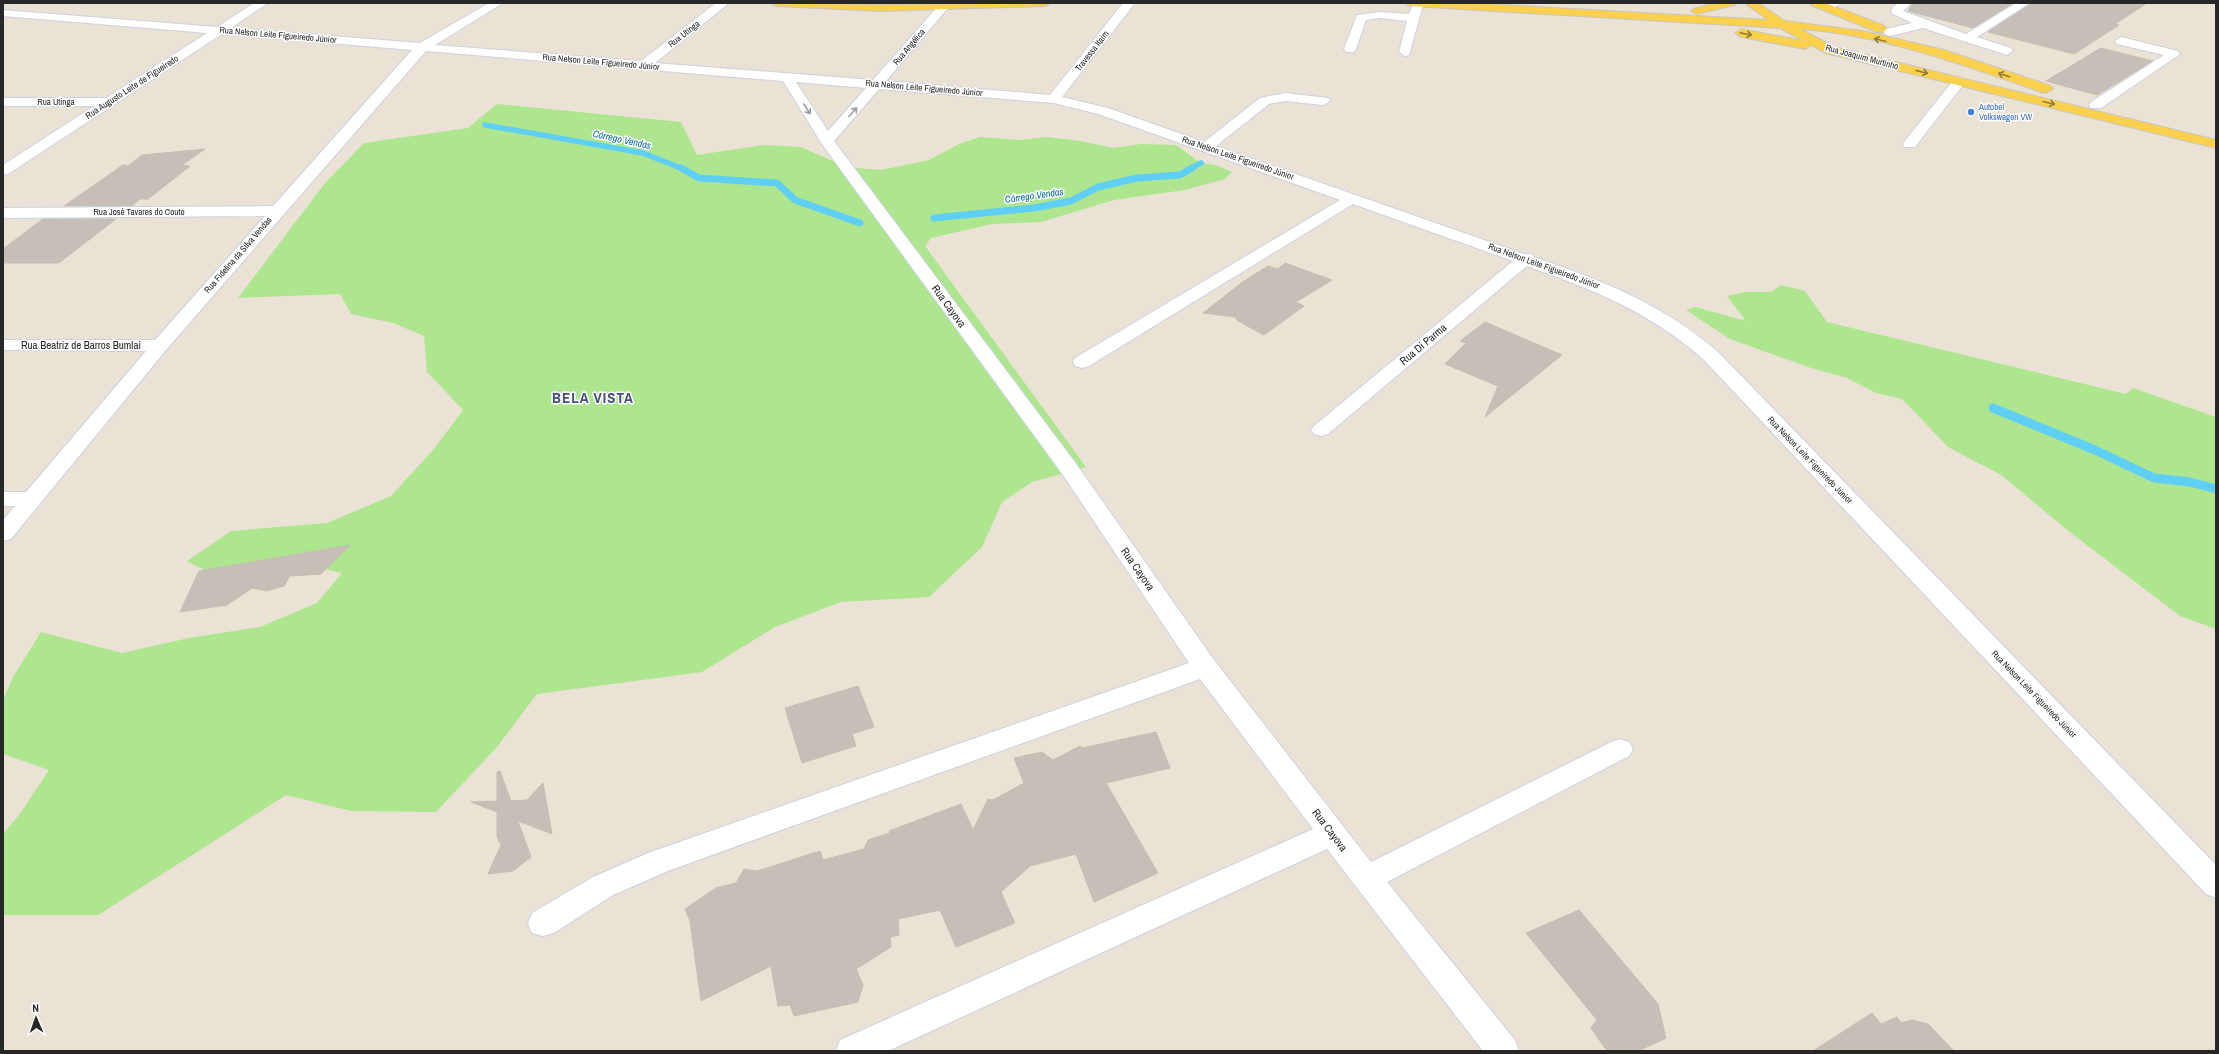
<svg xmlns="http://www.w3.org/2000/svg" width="2219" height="1054" viewBox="0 0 2219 1054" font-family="'Archivo Narrow',sans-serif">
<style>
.green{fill:#ade68e}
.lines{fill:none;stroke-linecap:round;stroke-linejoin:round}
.stream-far2{stroke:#60cff6;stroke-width:5.5}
.stream-far1{stroke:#60cff6;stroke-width:7}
.stream{stroke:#60cff6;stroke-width:9}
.building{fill:#c6bfb7;stroke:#c6beb1}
.minor-casing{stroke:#ccd0e2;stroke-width:2}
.major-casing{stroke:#c7c7c7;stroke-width:2}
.minor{fill:#fff;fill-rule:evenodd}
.major{fill:#fad04d;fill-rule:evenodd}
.oneway{stroke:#907c3a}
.oneway2{stroke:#9e9e9e}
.shop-dot{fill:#3f7fe0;stroke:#fff;stroke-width:1.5}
.labels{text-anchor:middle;stroke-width:3;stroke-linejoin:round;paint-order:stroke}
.far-street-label{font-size:9px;fill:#272727;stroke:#fff}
.far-shop-label{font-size:9px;fill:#366cbe;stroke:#fff;text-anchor:start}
.far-water-label{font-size:10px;font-style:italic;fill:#046a9d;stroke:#fff}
.street-label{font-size:11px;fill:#272727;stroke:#fff}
.district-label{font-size:15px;font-weight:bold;letter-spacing:1px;fill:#454f7a;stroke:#fff}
</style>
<rect width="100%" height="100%" fill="#ebe2d6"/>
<path class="green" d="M497,104L681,122L697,155L764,145L801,147L846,167L881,170L929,160L959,144L980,137L1019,140L1047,137L1081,141L1113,148L1141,144L1176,145L1201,163L1216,165L1232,172L1225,179L1185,190L1114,200L1041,222L992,224L931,238L925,246L1086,467L1032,482L1002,502L982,547L929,597L841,602L775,627L702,672L537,694L497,747L436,812L351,811L286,795L98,915H3V834L19,815L49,770L3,754V700L13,677L41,632L122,653L189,638L260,627L317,603L342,573L300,564L219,578L187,561L231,531L327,523L391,496L434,449L463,410L427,372L424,336L393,323L351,314L340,294L238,298L325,183L364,143L468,128Z
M1781,285L1805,291L1827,322L2126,394L2133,388L2216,417V629L2180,616L2071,533L2001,475L1948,447L1902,399L1876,393L1847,378L1811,368L1730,339L1686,310L1695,307L1746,321L1727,296L1746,292H1771Z"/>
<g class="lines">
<path class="stream-far2" d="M485,125L643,153L683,169
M1190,169L1201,163"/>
<path class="stream-far1" d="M681,168L699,178L777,183L795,200L860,223
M934,218L1034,208L1071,201L1098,187L1137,178L1180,175L1192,168"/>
<path class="stream" d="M1993,408L2095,450L2154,478L2190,482L2216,489"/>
</g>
<path class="building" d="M1913,3H2013L1973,28L1908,11Z
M2031,3H2147L2115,24L2119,25L2074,54L1988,32Z
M2101,48L2153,61L2097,95L2046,81Z
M205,149L182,165L190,166L148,199H140L132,206H64L123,165L128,166L142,155Z
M43,219H116L59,263H3V249Z
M1285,263L1332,280L1296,302L1304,306L1264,335L1238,321L1235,317L1203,313L1244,281L1268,266L1278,269Z
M1485,322L1562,355L1485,417L1498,386L1445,364L1466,343L1460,341Z
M350,545L321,574L290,576L284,586L266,591L252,588L227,605L180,612L199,571Z
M858,686L874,727L852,734L856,746L802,763L785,708Z
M1156,732L1170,768L1106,783L1158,873L1094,902L1076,854L1030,866L1001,892L1015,923L956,947L940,910L898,919L899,935L890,937L891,947L856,969L863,985L858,1002L794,1016L790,1005L778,1006L771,966L701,1001L690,921L685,909L716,888L736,883L744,869L757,871L820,851L823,860L864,849L868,840L890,833L889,831L961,804L973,830L988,799L993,800L1024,783L1014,758L1042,752L1053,760L1080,746L1082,748Z
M500,771L511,801L527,800L543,783L552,834L518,821L531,857L513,871L488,874L501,845L497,837V812L471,802L497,801V772Z
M1579,910L1658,1004L1666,1038L1638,1051H1607L1591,1028L1597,1020L1526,933Z
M1872,1013L1881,1024L1897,1017L1901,1023L1912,1020L1928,1024L1954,1051H1813Z"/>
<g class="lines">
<g class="minor-casing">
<path id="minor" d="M254,3H268L231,28L420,43L489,3H503L435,45L641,61L716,3H729L655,63L873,80L939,5H947L949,7L947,9L886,81L1050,95L1123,3H1135L1062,97L1108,108L1204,142L1260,98L1285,93L1328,98L1330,101L1323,105L1285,101L1269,104L1216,146L1524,254H1532L1534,257C1603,281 1661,303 1718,352L2216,865V898L2206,894L1704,360C1650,312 1594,290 1527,266L1328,434L1321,436L1314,434L1311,430L1314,426L1513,261L1353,204L1089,366L1082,368L1075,366L1073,362L1075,358L1340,200L1098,114L1054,103L879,89L834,141L1077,465L1214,660L1371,862L1611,742L1620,739L1629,742L1633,749L1629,756L1387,882L1515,1040L1519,1051H1483L1327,849L888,1051H836L840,1040L1313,829L1200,679L668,871L613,895L554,933L543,936L532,933L528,923L532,913L593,877L648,853L1189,663L1063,475L822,144L783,81L426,51L166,350L11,539L3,541V520L15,506H3V492H26L146,351L3,350V340H155L265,216L3,218V208L273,206L412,50L222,34L8,174L3,175V165L94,106H3V98H106L207,33L3,16V10L217,27ZM796,82L866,88L828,131Z
M1413,3H1421L1423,5L1409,55L1405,56L1399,52L1407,21L1380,18L1366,20L1356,49L1354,52H1346L1344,49L1357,15L1380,12L1409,14Z
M1827,3H1842L1830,10H1822L1820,8Z
M1898,3H1912L1903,11L1966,34L2016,3H2030L1977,37L2011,48L2013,51L2007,55L1923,28L1890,36L1886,35L1884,32L1886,29L1912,23L1891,13L1893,7Z
M2121,37L2178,51L2180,54L2101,108H2091L2089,105L2091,102L2164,55L2117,44L2115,41Z
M1960,77L1966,81L1915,147H1905L1903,144L1905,141L1955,78Z"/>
</g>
<g class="major-casing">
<path id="major" d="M771,3L880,5L1051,3L1045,6L880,11L777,6Z
M1404,3H1469L1768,20L1745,3H1758L1785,21L1863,31L1944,50L2051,86L2053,89L2046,93L2041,92C1967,66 1879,34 1800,29L1834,47L2216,140V148L1826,53L1811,45L1805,49L1741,37L1735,33L1741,29L1804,41L1780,28L1410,6Z
M1716,3H1736L1734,5L1697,14L1691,11L1693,9Z
M1809,3H1825L1885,26L1887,29L1881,33L1877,32L1811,5Z"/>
</g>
<use href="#minor" class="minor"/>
<use href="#major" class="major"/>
</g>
<defs><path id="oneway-shaft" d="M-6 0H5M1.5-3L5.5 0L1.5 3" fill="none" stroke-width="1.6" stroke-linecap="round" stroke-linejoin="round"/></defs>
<g class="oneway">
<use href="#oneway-shaft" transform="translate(1746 34) rotate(11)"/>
<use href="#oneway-shaft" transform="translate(1880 40) rotate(-166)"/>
<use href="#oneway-shaft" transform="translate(1922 72) rotate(14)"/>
<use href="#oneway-shaft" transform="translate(2004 75) rotate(-162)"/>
<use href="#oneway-shaft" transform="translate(2049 103) rotate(14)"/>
</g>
<g class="oneway2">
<use href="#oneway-shaft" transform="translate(807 109) rotate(57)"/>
<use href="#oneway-shaft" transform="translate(853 112) rotate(-48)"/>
</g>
<circle class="shop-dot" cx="1971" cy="112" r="4"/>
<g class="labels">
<g class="far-street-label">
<text transform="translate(684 34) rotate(-38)" y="3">Rua Utinga</text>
<text transform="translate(278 35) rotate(5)" y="3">Rua Nelson Leite Figueiredo Júnior</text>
<text transform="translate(909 47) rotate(-50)" y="3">Rua Angélica</text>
<text transform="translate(1092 51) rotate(-52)" y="3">Travessa Itaim</text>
<text transform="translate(1862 57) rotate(15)" y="3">Rua Joaquim Murtinho</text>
<text transform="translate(601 62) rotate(5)" y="3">Rua Nelson Leite Figueiredo Júnior</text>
<text transform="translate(132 87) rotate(-33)" y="3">Rua Augusto Leite de Figueiredo</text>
<text transform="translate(924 88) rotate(5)" y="3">Rua Nelson Leite Figueiredo Júnior</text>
<text x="56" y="105">Rua Utinga</text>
<text transform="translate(1238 158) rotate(19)" y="3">Rua Nelson Leite Figueiredo Júnior</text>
<text x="139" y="215">Rua José Tavares do Couto</text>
<text transform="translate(238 255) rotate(-49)" y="3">Rua Fidelina da Silva Vendas</text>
<text transform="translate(1544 266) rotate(20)" y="3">Rua Nelson Leite Figueiredo Júnior</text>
<text transform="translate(1810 460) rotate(46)" y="3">Rua Nelson Leite Figueiredo Júnior</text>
<text transform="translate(2034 694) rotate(46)" y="3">Rua Nelson Leite Figueiredo Júnior</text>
</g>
<g class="far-shop-label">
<text x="1979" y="110">Autobel<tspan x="1979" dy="10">Volkswagen VW</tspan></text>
</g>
<g class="far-water-label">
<text transform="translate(622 139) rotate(12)" y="4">Córrego Vendas</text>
<text transform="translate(1034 195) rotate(-8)" y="4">Córrego Vendas</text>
</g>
<g class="street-label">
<text transform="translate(949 306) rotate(54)" y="4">Rua Cayova</text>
<text transform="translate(1423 344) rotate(-40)" y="4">Rua Di Parma</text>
<text x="81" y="349">Rua Beatriz de Barros Bumlai</text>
<text transform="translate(1138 569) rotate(55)" y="4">Rua Cayova</text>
<text transform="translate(1330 830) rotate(53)" y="4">Rua Cayova</text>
</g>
<g class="district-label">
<text x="593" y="403">BELA VISTA</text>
</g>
</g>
<rect width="2219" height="1054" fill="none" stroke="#272727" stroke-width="8"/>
<g transform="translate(36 1018) rotate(358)" stroke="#ffffff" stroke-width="3" paint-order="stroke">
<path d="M0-3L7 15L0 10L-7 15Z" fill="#272727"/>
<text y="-6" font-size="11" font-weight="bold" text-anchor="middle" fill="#272727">N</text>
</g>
</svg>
